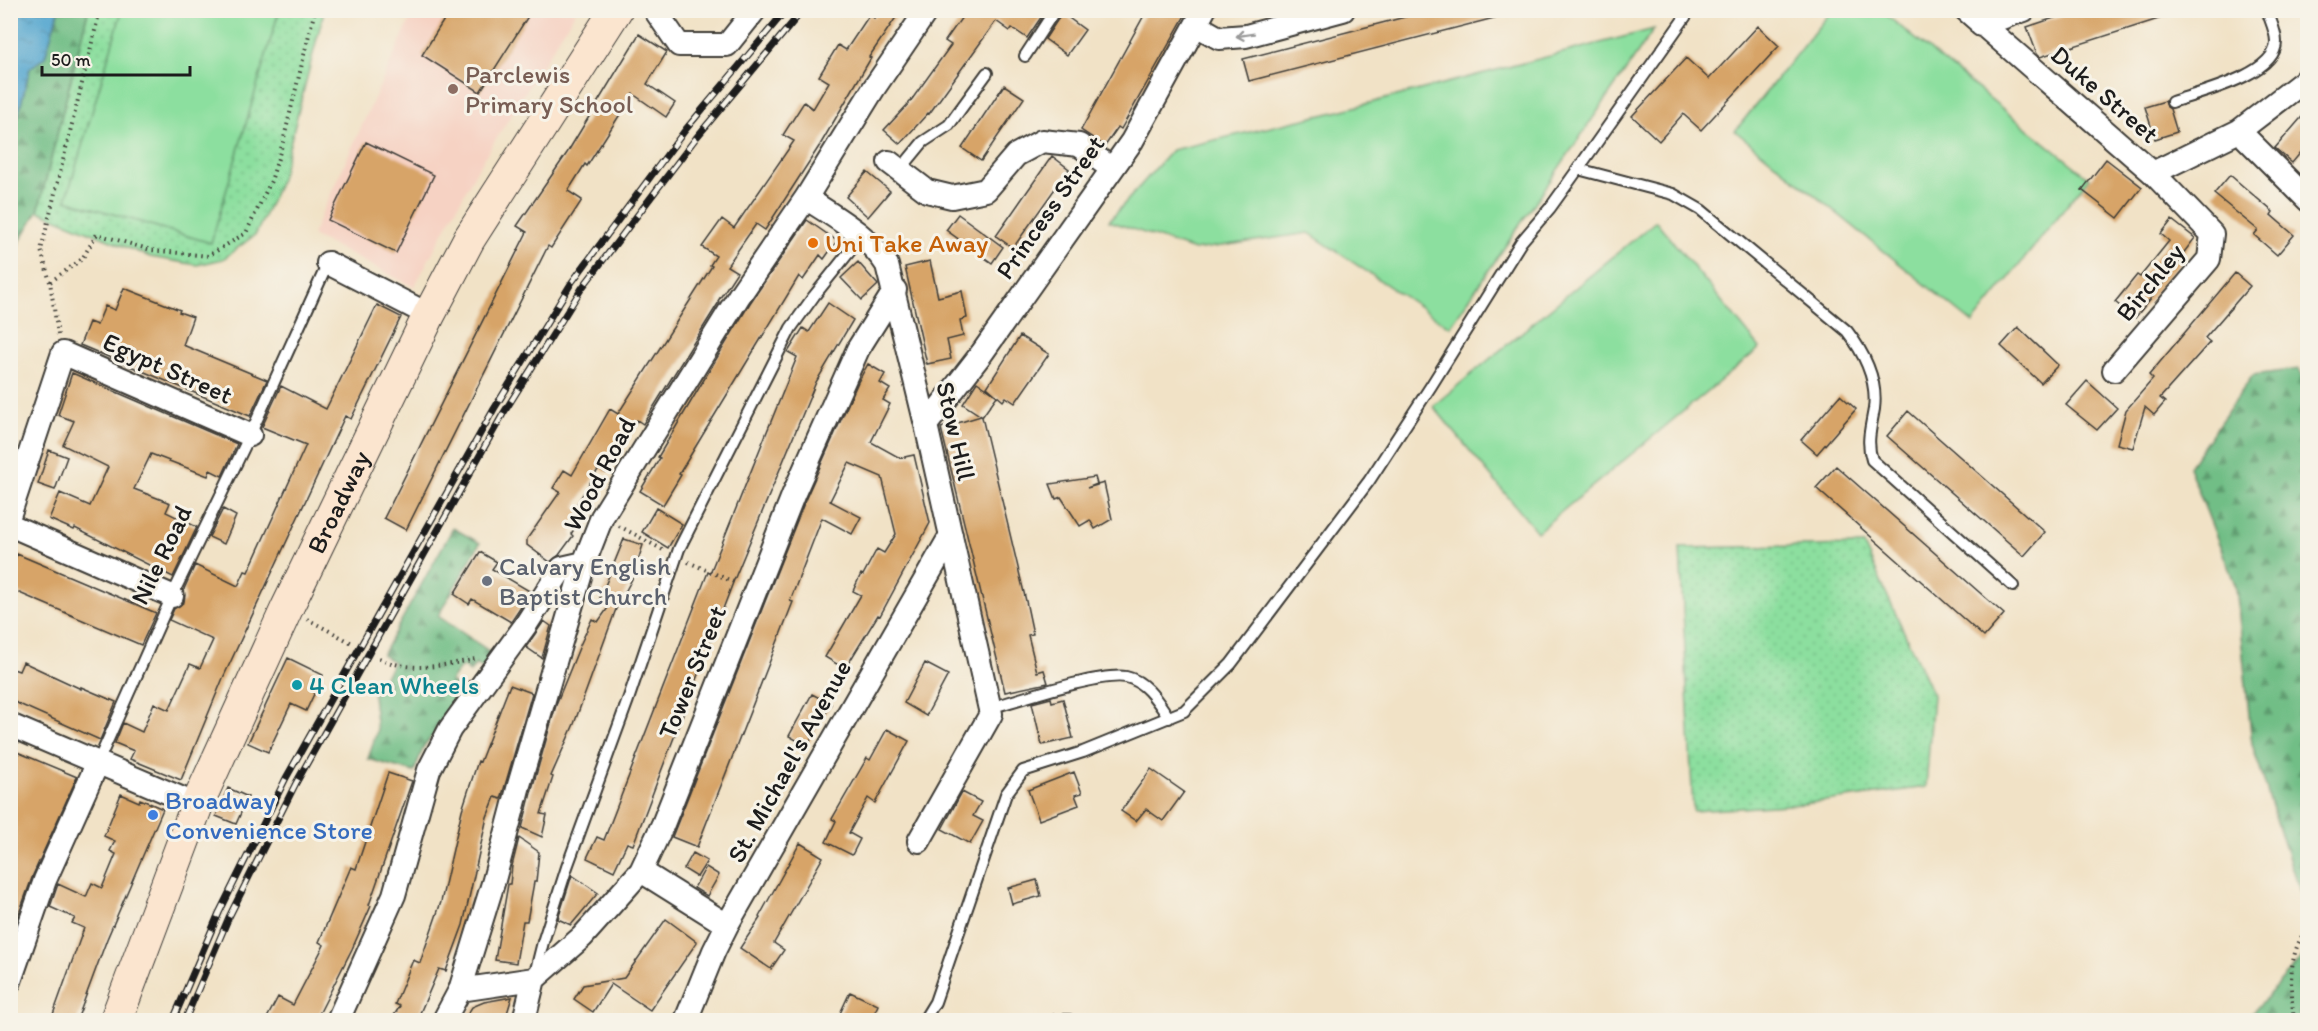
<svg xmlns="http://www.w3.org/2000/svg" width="2318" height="1031" viewBox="0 0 2318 1031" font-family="Itim,sans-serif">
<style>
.built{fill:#f6d2c3}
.grass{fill:url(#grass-dots);stroke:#547e5e;stroke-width:1.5}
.forest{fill:url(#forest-firs);stroke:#466d51;stroke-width:1.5}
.garden{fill:#8cdf9f;stroke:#547e5e;stroke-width:1.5}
.water{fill:url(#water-ripples);stroke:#386176;stroke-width:1.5}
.building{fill:#d7a468}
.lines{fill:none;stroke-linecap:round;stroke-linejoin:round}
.lane-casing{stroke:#3c3a36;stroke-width:14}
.street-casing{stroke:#3c3a36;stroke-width:26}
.secondary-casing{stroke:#3c3a36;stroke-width:34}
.path{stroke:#3c3a36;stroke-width:4;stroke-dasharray:1.5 4.5;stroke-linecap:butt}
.lane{stroke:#fff;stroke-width:10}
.street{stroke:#fff;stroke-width:22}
.secondary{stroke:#fbe5cf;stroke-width:32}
.rail-casing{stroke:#1c1c1c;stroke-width:7}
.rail{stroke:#f7f3e8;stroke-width:4.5;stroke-dasharray:14;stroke-linecap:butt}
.oneway{stroke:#999}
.education-dot{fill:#8d6e63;stroke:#f7f3e8;stroke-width:2}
.food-dot{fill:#e8710a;stroke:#f7f3e8;stroke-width:2}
.worship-dot{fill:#6b7280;stroke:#f7f3e8;stroke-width:2}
.culture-dot{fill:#0f9aa8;stroke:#f7f3e8;stroke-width:2}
.shop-dot{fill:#3f7fe0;stroke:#f7f3e8;stroke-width:2}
.labels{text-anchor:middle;stroke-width:6;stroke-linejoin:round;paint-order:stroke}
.education-label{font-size:26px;fill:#785e54;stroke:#f7f3e8;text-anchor:start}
.street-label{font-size:26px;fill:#1c1c1c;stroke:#f7f3e8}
.food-label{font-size:26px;fill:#c56008;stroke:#f7f3e8;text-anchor:start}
.worship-label{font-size:26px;fill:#5b616d;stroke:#f7f3e8;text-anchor:start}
.culture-label{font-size:26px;fill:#0d838f;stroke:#f7f3e8;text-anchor:start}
.shop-label{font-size:26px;fill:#366cbe;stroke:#f7f3e8;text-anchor:start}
</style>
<defs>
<pattern id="grass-dots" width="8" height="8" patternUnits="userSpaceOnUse" patternTransform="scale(1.5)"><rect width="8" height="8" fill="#8cdf9f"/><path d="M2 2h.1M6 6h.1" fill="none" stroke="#78bf88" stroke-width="1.8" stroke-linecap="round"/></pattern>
<pattern id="forest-firs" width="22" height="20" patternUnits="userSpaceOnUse" patternTransform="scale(1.5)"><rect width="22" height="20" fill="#71be86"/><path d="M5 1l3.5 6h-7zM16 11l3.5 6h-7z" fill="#5c9a6d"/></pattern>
<pattern id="water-ripples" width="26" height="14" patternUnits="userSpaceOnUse" patternTransform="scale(1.5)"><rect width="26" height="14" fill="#53a6cf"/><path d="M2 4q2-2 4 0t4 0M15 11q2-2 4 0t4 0" fill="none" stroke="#4486a7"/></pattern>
</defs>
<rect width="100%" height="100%" fill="#f7f3e8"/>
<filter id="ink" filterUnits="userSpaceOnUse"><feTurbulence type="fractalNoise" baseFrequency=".0167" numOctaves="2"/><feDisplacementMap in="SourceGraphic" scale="12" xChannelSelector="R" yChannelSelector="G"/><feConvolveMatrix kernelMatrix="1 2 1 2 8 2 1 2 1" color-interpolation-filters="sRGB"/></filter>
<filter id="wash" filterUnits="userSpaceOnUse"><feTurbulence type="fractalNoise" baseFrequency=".008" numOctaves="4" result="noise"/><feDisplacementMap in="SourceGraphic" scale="24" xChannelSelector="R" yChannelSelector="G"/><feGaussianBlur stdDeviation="1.35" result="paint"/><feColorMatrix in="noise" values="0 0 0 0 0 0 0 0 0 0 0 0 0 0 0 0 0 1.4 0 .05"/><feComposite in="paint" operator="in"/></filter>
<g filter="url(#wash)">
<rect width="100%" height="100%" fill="#f1e2c6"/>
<path class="built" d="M414,11H576L478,168L414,287L312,235Z"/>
<path class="grass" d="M88,11H324L281,179L256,234L223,259L197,265L150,257L38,211Z
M1864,545L1933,695L1926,787L1803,804L1693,811L1680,548Z"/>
<path class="forest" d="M58,11H88L38,211L17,246L11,244L10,145L30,68Z
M2299,369L2308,387L2307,906L2295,878L2252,744L2236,587L2189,467L2253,375Z
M453,528L480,543L438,616L496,656L486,670L476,664L470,672L462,666L450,681L466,695L424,746L414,772L368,759L377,731L373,695L394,662L382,655Z
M2307,952V1020H2246Z"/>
<path class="garden" d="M122,11H279L211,243L66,200Z
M1831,11H1881L2089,178L1973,323L1735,131Z
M1654,29L1450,327L1309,233L1194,250L1109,221L1172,150L1339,111Z
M1656,221L1760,348L1537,532L1433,406Z"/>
<path class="water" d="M11,10H58V13L45,57L30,68L11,145Z"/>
<g id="blocks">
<path class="building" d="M450,10H532L480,92L422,55Z
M879,10H901L869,57L871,58L820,145L765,230L756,224L727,266L737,272L718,301L719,302L643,424L637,420L606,473L599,468L575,507L584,513L571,534L573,536L559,555L550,562L527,545V539L560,492L553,488L564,470L572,475L610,409L618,414L712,266L710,265L716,256L702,247L722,219L734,228L794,141L783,135L804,102L813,109L829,82L819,76L838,45L846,50L870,14L874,18Z
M967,10H1046L1027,38L1012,28L1010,31L996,21L929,114L928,113L900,144L884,130L910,102L951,45L945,41Z
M1147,10H1188L1121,129L1118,127L1105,146L1081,130Z
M1432,10H1501L1502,16L1249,81L1243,59Z
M2078,10H2173L2174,14L2040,57L2037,54L2027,27Z
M1062,13L1085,30L1067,55L1045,39Z
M1758,26L1779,46L1701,130L1683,114L1659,141L1632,116L1686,58L1709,79Z
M639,34L667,52L647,84L675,103L666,117L633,94L587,166L585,164L568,191L582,200L551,248L548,246L406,530L384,518L527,232L517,226L567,153Z
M1004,85L1024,98L981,161L962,148Z
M2165,101L2167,107L2170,109L2177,132L2155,139L2145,107Z
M2307,111V145L2292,163L2275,148Z
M366,142L434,175L396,253L328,220Z
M1052,156L1069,169L1013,248L996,236Z
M2106,159L2142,187L2118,218L2082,190Z
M867,172L890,191L868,217L846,197Z
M2230,175L2273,212L2271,215L2294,235L2277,255L2254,235L2258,230L2214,194Z
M958,214L1003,247L992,263L946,230Z
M807,220L837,241L824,259L820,255L803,280L799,276L679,474L681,475L663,505L640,491L660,458L658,457L715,361L750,303Z
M2172,220L2195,238L2178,260L2180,262L2135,318L2115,302L2137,275L2140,277L2169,241L2161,234Z
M930,261L938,297L962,291L967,318L960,320L963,336L947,340L951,359L927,364L905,267Z
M858,262L878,285L862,300L841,278Z
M2235,273L2250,286L2205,338L2210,342L2160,398L2165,402L2154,415L2145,407L2133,448L2117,444L2126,410L2153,379L2149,375Z
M124,288L180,310L179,312L193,317L183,345L267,380L250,416L80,345L89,322L97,325L105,306L115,310Z
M828,303L853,320L816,382L734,580L633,845L627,843L614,871L587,858L597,837L604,840L701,590L708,572L710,573L797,357L788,352L803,328L809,332Z
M377,305L401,317L351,419L345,416L223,678L181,780L130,759L134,751L115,743L123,723L142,732L154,703L169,710L190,664L200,668L213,640L169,620L174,609L184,602L185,595L184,589L195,565L238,586L245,571L248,572L306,445L262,427L281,386L326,409Z
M2018,327L2058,365L2041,383L2001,346Z
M1020,336L1049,354L1015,403L1006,397L1003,401L987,387Z
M868,364L885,374L880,383L890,389L883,400L890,404L871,442L900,458L914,455L930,523L880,616L878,615L845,669L825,657L861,595L853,591L861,574L863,575L877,549L884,553L896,534L882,477L849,463L830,501L861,517L852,534L822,518L790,601L793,602L697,847L672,837L806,498L858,382Z
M72,373L237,444L222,476L210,470L208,476L151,454L134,489L170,503L166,512L197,527L173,577L75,528L74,530L49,519L60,493L90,506L108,467L63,445L74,421L58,415Z
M2087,381L2117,408L2097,430L2066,405Z
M977,382L997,396L982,417L1026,601L1033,634L1028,635L1037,672L1044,670L1048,683L1005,692L941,428L981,416L963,404Z
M1840,395L1856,409L1817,454L1801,440Z
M1908,411L2045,532L2024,556L1887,436Z
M49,450L67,457L55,490L38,484Z
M1836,466L2004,614L1984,637L1816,488Z
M1095,477L1097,484L1087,488L1104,483L1112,519L1095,529L1090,520L1080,526L1061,497L1056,499L1050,484Z
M656,508L682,524L668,548L642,532Z
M223,509L236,516L224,544L209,537Z
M624,539L643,545L632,579L616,609L574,724L551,776L553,777L541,814L547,815L542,837L522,828L532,789L557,702L581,643L592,619L598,622L610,605L600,598Z
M480,552L497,562L492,569L531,592L511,622L472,599L469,604L454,594Z
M17,554L156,613L141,645L10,589V570Z
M544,621L551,626L542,658L526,647Z
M288,658L323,675L306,711L291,704L268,752L248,743Z
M23,662L81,689V687L116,702L100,740L10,700V668L19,671Z
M925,663L948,675L926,716L904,703Z
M510,685L532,693L501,799L495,797L487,817L463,925L446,971L439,969L417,1020H391L400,1006L395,1004L413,960L420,963L441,902L462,810L478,761L480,762Z
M812,694L831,704L807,746L789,736Z
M1051,698L1052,702L1063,699L1073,738L1042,745L1032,703Z
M887,729L909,741L875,803L868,798L849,833L860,839L852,855L826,842L836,821L832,819L867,758L870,760Z
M10,749L77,777L33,875L10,938Z
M1151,769L1184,792L1163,821L1146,809L1136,821L1121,811Z
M1074,772L1082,793L1075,795L1079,805L1039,820L1028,790Z
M388,773L412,781L369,905L371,906L352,949L317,1018L323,1020H266L278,997L293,1005L324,945L319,942L351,867L356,869Z
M228,788L248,797L236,824L216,816Z
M962,792L981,802L973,816L983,821L970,844L942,829Z
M121,794L139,802L140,799L163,809L107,939L77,1020H51L84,928L72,923L75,918L50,907L58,884L86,897L92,883L102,888L116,854L110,851L115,841L104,836Z
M519,838L539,852L536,882H534L527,921H523L516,963L495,960L508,884H510L512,866Z
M800,843L823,857L774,943L784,950L771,969L740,948L760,918L759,917Z
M693,853L707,861L697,877L684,869Z
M706,867L719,875L707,896L694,888Z
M572,875L598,893L571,925L558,919Z
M1037,880L1041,896L1012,904L1008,888Z
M666,919L697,942L650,1010L611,984L593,1012L574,999L583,985L624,978Z
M850,992L878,1005L871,1020H837Z
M512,997L505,1020H464L472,1007L484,1002Z"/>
</g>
</g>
<g filter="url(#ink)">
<use href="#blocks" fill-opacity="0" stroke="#3c3a36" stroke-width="1.5"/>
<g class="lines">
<g class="lane-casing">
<path id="lane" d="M1690,10L1578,169L1673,194L1701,210L1847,331C1864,353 1878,379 1874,409C1871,427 1866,442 1872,460L2013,586
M1025,56L1055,10
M2172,102C2198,93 2276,75 2276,42C2276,31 2270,20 2267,10
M900,170L923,142L949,125L987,73
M990,708C1018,700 1101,672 1126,677C1146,681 1158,702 1169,718
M98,762L172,596L250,435L328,263
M535,974L543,942L567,867L628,700L679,549L791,328L814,296L862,236
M924,1020L935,1002L1006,794L1023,771L1083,752L1184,711L1231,664L1369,481L1431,386L1521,242L1550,208L1578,169
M1056,1020H1069"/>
</g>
<g class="street-casing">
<path id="street" d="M655,10L679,45H727L755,10
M1966,10L2153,173L2212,234L2209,259L2114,370
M1196,25L1219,38L1246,36L1343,10
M1981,25L2024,10
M2239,131L2308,200
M889,162L927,191L952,197L986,190L1016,155L1042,141L1079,145L1111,168
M2153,173L2239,131L2308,78
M806,198C836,218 867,234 887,265L926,425L991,714L919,841
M328,263L429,315
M926,425L982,353L1132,141L1204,10
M10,513L63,353L250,435
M10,525L172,596
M10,725L197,805
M641,871L727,925L951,535
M10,981L45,880L98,762
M460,990L534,979L582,937L641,871L663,824L794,493L858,349L895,290
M338,1020L394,895L429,770L450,729L525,626L562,568L584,563
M444,1020L460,990L494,880L519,785L584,563L602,517L739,296L806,198L874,88L927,10
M524,1020L534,979
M686,1020L714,951L727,925"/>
</g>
<g class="secondary-casing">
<g id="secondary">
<path id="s1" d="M116,1020L197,805L287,608L429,315L469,239L616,10"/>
</g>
</g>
<path class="path" d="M50,282L41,250L100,10
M58,335L50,282L82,259L97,234L151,250L208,256L246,233L271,181L283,142L315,10
M619,526L665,551
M688,562L736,583
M307,619L352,643
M379,658C409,673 443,666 475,659
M2294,1020C2290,986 2287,956 2308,926"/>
<use href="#lane" class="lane"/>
<use href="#street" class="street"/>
<use href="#secondary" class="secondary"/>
<g class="rail-casing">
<path id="rail" d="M173,1020L219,913L286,778L494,409L572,282L686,129L786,10
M185,1020L229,917L296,783L503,414L582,288L696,138L803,10"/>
</g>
<use href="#rail" class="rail"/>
</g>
<defs><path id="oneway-shaft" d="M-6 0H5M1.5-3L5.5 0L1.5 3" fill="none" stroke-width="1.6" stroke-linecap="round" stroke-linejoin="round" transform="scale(1.5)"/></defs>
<use class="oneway" href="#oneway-shaft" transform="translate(1245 35) rotate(171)"/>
</g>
<circle class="education-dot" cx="453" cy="89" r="6"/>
<circle class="food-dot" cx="813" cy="243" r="6"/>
<circle class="worship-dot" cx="487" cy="581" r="6"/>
<circle class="culture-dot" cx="297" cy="685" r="6"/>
<circle class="shop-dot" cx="153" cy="815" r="6"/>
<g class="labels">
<g class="education-label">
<text x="465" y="83">Parclewis<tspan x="465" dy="30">Primary School</tspan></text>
</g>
<g class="street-label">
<text transform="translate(2105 94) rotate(41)" y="9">Duke Street</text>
<text transform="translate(1050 207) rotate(-55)" y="9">Princess Street</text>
<text transform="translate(2150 282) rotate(-51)" y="9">Birchley</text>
<text transform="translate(168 368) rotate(24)" y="9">Egypt Street</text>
<text transform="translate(956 431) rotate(77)" y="9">Stow Hill</text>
<text transform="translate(599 474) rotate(-62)" y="9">Wood Road</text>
<text dy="9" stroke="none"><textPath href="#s1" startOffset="564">Broadway</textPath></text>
<text transform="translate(161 555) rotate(-64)" y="9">Nile Road</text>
<text transform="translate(692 672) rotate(-68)" y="9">Tower Street</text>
<text transform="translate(789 761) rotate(-61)" y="9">St. Michael's Avenue</text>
</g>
<g class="food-label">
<text x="825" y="252">Uni Take Away</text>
</g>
<g class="worship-label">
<text x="499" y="575">Calvary English<tspan x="499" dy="30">Baptist Church</tspan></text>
</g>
<g class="culture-label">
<text x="309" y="694">4 Clean Wheels</text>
</g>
<g class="shop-label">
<text x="165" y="809">Broadway<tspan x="165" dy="30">Convenience Store</tspan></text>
</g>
</g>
<rect width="2318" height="1031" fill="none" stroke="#f7f3e8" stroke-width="36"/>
<path d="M42 66v9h148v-9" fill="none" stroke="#1c1c1c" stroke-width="3"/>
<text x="51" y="66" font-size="18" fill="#1c1c1c" stroke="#f7f3e8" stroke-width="4.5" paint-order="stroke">50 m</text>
</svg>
